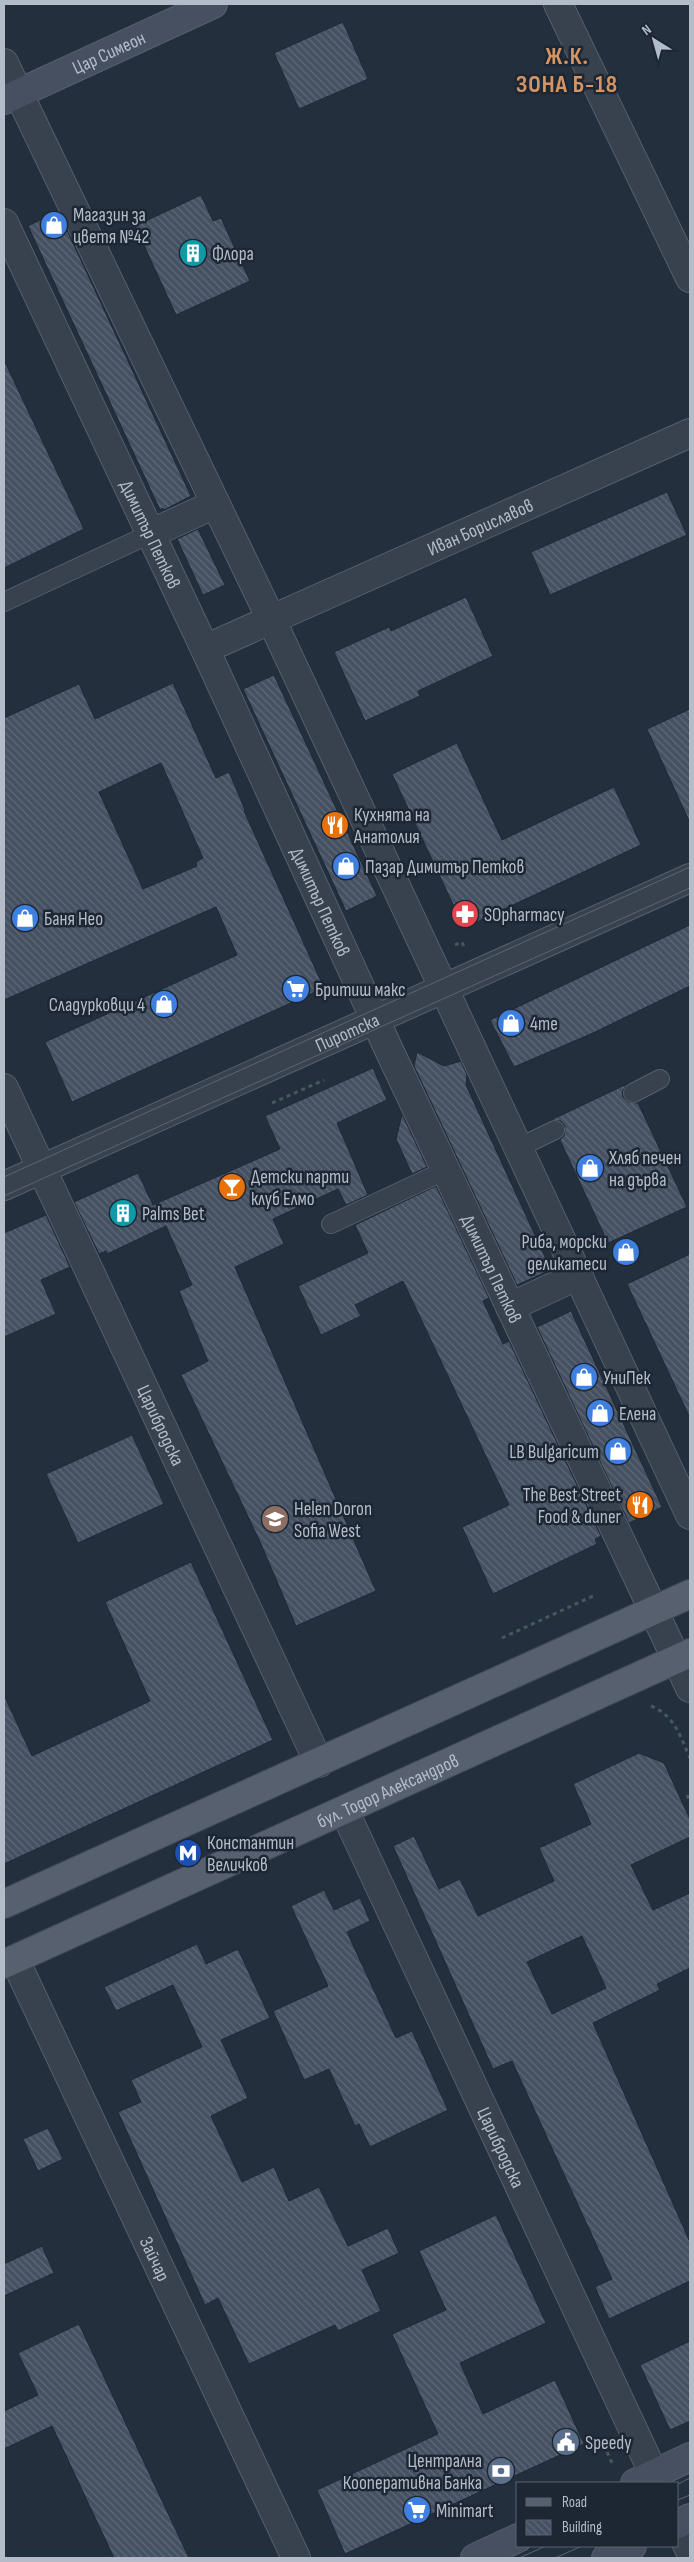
<svg xmlns="http://www.w3.org/2000/svg" width="694" height="2562" viewBox="0 0 694 2562" font-family="'Sofia Sans Condensed',sans-serif">
<style>
.building{fill:url(#building-back-hatch);stroke:#1f2835;fill-rule:evenodd}
.lines{fill:none;stroke-linecap:round;stroke-linejoin:round}
.lane-casing{stroke:#565f6c;stroke-width:20}
.street-casing{stroke:#565f6c;stroke-width:30}
.secondary-casing{stroke:#565f6c;stroke-width:30}
.primary-casing{stroke:#414a57;stroke-width:30}
.path{stroke:#44595c;stroke-width:3;stroke-dasharray:4 4;stroke-linecap:butt}
.lane{stroke:#38414e;stroke-width:18}
.street{stroke:#38414e;stroke-width:28}
.secondary{stroke:#465061;stroke-width:28}
.primary{stroke:#56606e;stroke-width:28}
.tram{stroke:#5a6575;stroke-width:1}
.labels{text-anchor:middle;stroke-width:5;stroke-linejoin:round;paint-order:stroke}
.street-label{font-size:19px;fill:#b4bcc9;stroke:#1d2633}
.poi-label{font-size:19px;fill:#b4bcc9;stroke:#1d2633;text-anchor:start}
.district-label{font-size:24px;font-weight:bold;letter-spacing:1px;fill:#d59563;stroke:#1d2633}
</style>
<defs>
<pattern id="building-back-hatch" width="6" height="6" patternUnits="userSpaceOnUse" patternTransform="scale(1.25)"><rect width="6" height="6" fill="#455162"/><path d="M-1 5l2 2M0 0l6 6M5-1l2 2" fill="none" stroke="#5d6877"/></pattern>
</defs>
<rect width="100%" height="100%" fill="#242f3e"/>
<path class="building" d="M343,22L368,79L299,109L274,53Z
M201,195L213,221L221,218L250,281L176,315L135,226Z
M58,211L191,496L164,510L163,508L160,510L28,226Z
M4,360L84,529L4,568Z
M667,492L687,535L550,595L531,552Z
M198,529L225,585L203,595L177,539Z
M466,597L493,656L418,691L420,696L365,721L334,652L389,627L391,631Z
M274,675L377,896L346,911L243,689Z
M173,683L216,778L229,772L245,810L244,811L324,988L72,1102L45,1042L237,955L216,907L4,1000V718L79,684L95,719ZM161,763L203,858L196,862L197,866L143,889L99,792Z
M690,709V823L647,729Z
M457,743L502,840L614,787L641,845L464,928L392,774Z
M690,925V986L593,1033L514,1067L490,1020Z
M417,1052L444,1066L461,1061L467,1075L466,1085L551,1270L517,1285L414,1066Z
M373,1068L387,1100L337,1123L368,1195L346,1205L338,1189L273,1219L284,1244L235,1267L376,1591L296,1626L261,1544L181,1375L208,1361L179,1291L192,1285L166,1226L107,1254L106,1251L99,1254L74,1202L138,1173L153,1205L280,1149L265,1116Z
M627,1084L622,1092L623,1097L628,1102L638,1103L687,1207L608,1243L560,1140L564,1136L565,1126L561,1121L551,1120Z
M402,1114L427,1167L412,1174L396,1139Z
M436,1186L489,1298L483,1301L503,1344L509,1341L601,1536L595,1539L597,1544L493,1594L462,1527L509,1505L403,1281L355,1305L361,1316L321,1335L298,1286L368,1253L355,1225Z
M46,1215L70,1267L41,1280L56,1314L4,1337V1233Z
M690,1254V1418L627,1284Z
M571,1311L662,1507L629,1523L537,1327Z
M132,1435L164,1504L78,1543L46,1474Z
M191,1562L273,1740L4,1864V1695L32,1756L150,1701L105,1602Z
M639,1753L664,1763L690,1819V1837L631,1865L653,1910L690,1893V1968L657,1984L660,1990L593,2023L690,2242V2281L609,2319L595,2287L612,2279L512,2061L493,2069L393,1846L414,1836L439,1889L460,1879L478,1916L554,1881L539,1848L591,1824L573,1784ZM582,1936L606,1988L552,2014L527,1962Z
M324,1890L334,1910L360,1898L370,1921L347,1932L396,2038L412,2031L448,2110L370,2147L359,2124L355,2126L329,2069L304,2080L273,2011L328,1986L291,1906Z
M197,1944L206,1964L238,1949L270,2018L221,2040L248,2098L211,2116L242,2182L274,2167L289,2201L319,2187L348,2246L388,2228L399,2253L362,2270L381,2311L338,2331L335,2325L249,2364L218,2298L205,2305L118,2112L141,2102L131,2080L202,2047L173,1985L116,2011L104,1987Z
M48,2128L63,2159L38,2171L23,2139Z
M496,2215L546,2323L460,2363L483,2414L555,2380L584,2444L345,2554L317,2490L438,2434L392,2334L446,2310L419,2251Z
M42,2246L54,2273L4,2296V2264Z
M79,2324L189,2558H114L52,2426L4,2449V2411L38,2395L18,2353Z
M690,2341V2421L670,2430L640,2365Z"/>
<g class="lines">
<g class="lane-casing">
<path id="lane" d="M4,602L150,534
M633,1093L660,1079
M520,1147L555,1130
M331,1224L446,1170"/>
</g>
<g class="street-casing">
<g id="street">
<path d="M558,4L690,278"/>
<path d="M4,63L271,619L690,1515"/>
<path id="s1" d="M4,223L205,649L389,1050L690,1688"/>
<path d="M150,534L215,504"/>
<path id="s2" d="M205,649L690,433"/>
<path id="s3" d="M4,1088L319,1763"/>
<path id="s4" d="M4,1186L690,878"/>
<path d="M510,1307L579,1275"/>
<path id="s5" d="M345,1812L658,2483"/>
<path id="s6" d="M15,1960L296,2558"/>
<path d="M678,2525L690,2551"/>
</g>
</g>
<g class="secondary-casing">
<g id="secondary">
<path id="s7" d="M4,100L213,4"/>
<path d="M635,2483L690,2457"/>
<path d="M678,2524L690,2518"/>
<path d="M475,2558L518,2538"/>
<path d="M606,2558L632,2546"/>
</g>
</g>
<g class="primary-casing">
<g id="primary">
<path d="M4,1904L690,1594"/>
<path id="s8" d="M4,1964L690,1653"/>
</g>
</g>
<path class="path" d="M455,945L462,942L464,947
M272,1103L324,1080
M502,1638L593,1596
M651,1706C675,1716 680,1736 690,1758
M687,1795L690,1802
M607,2452L612,2463"/>
<use href="#lane" class="lane"/>
<use href="#street" class="street"/>
<use href="#secondary" class="secondary"/>
<use href="#primary" class="primary"/>
<path class="tram" d="M4,1177L690,867
M4,1196L690,888
M678,2484L690,2478
M678,2500L690,2495
M519,2558L546,2546
M555,2558L582,2546"/>
</g>
<defs>
<g id="shop-disc" transform="scale(1.4375)"><circle r="9.5" fill="#3f7fe0" stroke="#1d2633"/><path d="M-5-2.5h2.3a2.7 3.5 0 0 1 5.4 0H5L5.5 6h-11ZM-1.5-2.5h3a1.5 2.3 0 0 0-3 0Z" fill="#fff"/></g>
<g id="building-disc" transform="scale(1.4375)"><circle r="9.5" fill="#0f9aa8" stroke="#1d2633"/><path d="M-4-6H4V6H1V3H-1V6H-4ZM-2.5-4.3h1.7v1.8h-1.7ZM.8-4.3h1.7v1.8H.8ZM-2.5-1h1.7V.8h-1.7ZM.8-1h1.7V.8H.8Z" fill="#fff"/></g>
<g id="restaurant-disc" transform="scale(1.4375)"><circle r="9.5" fill="#e8710a" stroke="#1d2633"/><path d="M-5-6h1v4h1v-4h1v4h1v-4h1v5L-1.5 .5V6h-2V.5L-5-1ZM5-6V6H3V1.5H1.5Q1.5-4 5-6Z" fill="#fff"/></g>
<g id="pharmacy-disc" transform="scale(1.4375)"><circle r="9.5" fill="#e0444e" stroke="#1d2633"/><path d="M-2-6h4v4h4v4h-4v4h-4v-4h-4v-4h4Z" fill="#fff"/></g>
<g id="supermarket-disc" transform="scale(1.4375)"><circle r="9.5" fill="#3f7fe0" stroke="#1d2633"/><path d="M-6-5.5h2.5l.6 2H6L4.5 2H-2.5L-4.4-4H-6ZM-1.5 3.2a1.3 1.3 0 1 0 .1 0ZM3 3.2a1.3 1.3 0 1 0 .1 0Z" fill="#fff"/></g>
<g id="bar-disc" transform="scale(1.4375)"><circle r="9.5" fill="#e8710a" stroke="#1d2633"/><path d="M-6-5H6L.8 .8V4.5H3.5V6h-7V4.5H-.8V.8Z" fill="#fff"/></g>
<g id="school-disc" transform="scale(1.4375)"><circle r="9.5" fill="#8d6e63" stroke="#1d2633"/><path d="M0-5L7-2L0 1L-7-2ZM-4 1L0 2.5L4 1V4Q0 6-4 4Z" fill="#fff"/></g>
<g id="metro-disc" transform="scale(1.4375)"><circle r="9.5" fill="#1a4fb4" stroke="#1d2633"/><path d="M-5.5 5V-5H-3L0 0L3-5H5.5V5H3V-.5L0 4L-3-.5V5Z" fill="#fff"/></g>
<g id="civic-disc" transform="scale(1.4375)"><circle r="9.5" fill="#5c6f8a" stroke="#1d2633"/><path d="M-.6-6.5H3V-4.5H.6V-3L4-1V1h2V6H-6V1h2V-1L-.6-3ZM-1.2 2.5V6h2.4V2.5Z" fill="#fff"/></g>
<g id="bank-disc" transform="scale(1.4375)"><circle r="9.5" fill="#5c6f8a" stroke="#1d2633"/><path d="M-6-4H6V4H-6ZM0-2.3a2.3 2.3 0 1 0 0 4.6a2.3 2.3 0 1 0 0-4.6Z" fill="#fff"/></g>
</defs>
<g fill-rule="evenodd">
<use href="#shop-disc" x="54" y="225"/>
<use href="#building-disc" x="193" y="253"/>
<use href="#restaurant-disc" x="335" y="825"/>
<use href="#shop-disc" x="346" y="866"/>
<use href="#pharmacy-disc" x="465" y="914"/>
<use href="#shop-disc" x="25" y="918"/>
<use href="#supermarket-disc" x="296" y="989"/>
<use href="#shop-disc" x="164" y="1004"/>
<use href="#shop-disc" x="511" y="1023"/>
<use href="#shop-disc" x="590" y="1168"/>
<use href="#bar-disc" x="232" y="1187"/>
<use href="#building-disc" x="123" y="1213"/>
<use href="#shop-disc" x="626" y="1252"/>
<use href="#shop-disc" x="584" y="1377"/>
<use href="#shop-disc" x="600" y="1413"/>
<use href="#shop-disc" x="618" y="1451"/>
<use href="#restaurant-disc" x="640" y="1505"/>
<use href="#school-disc" x="275" y="1519"/>
<use href="#metro-disc" x="188" y="1853"/>
<use href="#civic-disc" x="566" y="2442"/>
<use href="#bank-disc" x="501" y="2471"/>
<use href="#supermarket-disc" x="417" y="2510"/>
</g>
<g class="labels">
<g class="street-label">
<text dy="7" stroke="none"><textPath href="#s7" startOffset="115">Цар Симеон</textPath></text>
<text dy="7" stroke="none"><textPath href="#s2" startOffset="301">Иван Бориславов</textPath></text>
<text dy="7" stroke="none"><textPath href="#s1" startOffset="344">Димитър Петков</textPath></text>
<text dy="7" stroke="none"><textPath href="#s1" startOffset="749">Димитър Петков</textPath></text>
<text dy="7" stroke="none"><textPath href="#s4" startOffset="376">Пиротска</textPath></text>
<text dy="7" stroke="none"><textPath href="#s1" startOffset="1154">Димитър Петков</textPath></text>
<text dy="7" stroke="none"><textPath href="#s3" startOffset="372">Царибродска</textPath></text>
<text dy="7" stroke="none"><textPath href="#s8" startOffset="421">бул. Тодор Александров</textPath></text>
<text dy="7" stroke="none"><textPath href="#s5" startOffset="370">Царибродска</textPath></text>
<text dy="7" stroke="none"><textPath href="#s6" startOffset="330">Зайчар</textPath></text>
</g>
<g class="poi-label">
<text x="73" y="221">Магазин за<tspan x="73" dy="22">цветя №42</tspan></text>
<text x="212" y="260">Флора</text>
<text x="354" y="821">Кухнята на<tspan x="354" dy="22">Анатолия</tspan></text>
<text x="365" y="873">Пазар Димитър Петков</text>
<text x="484" y="921">SOpharmacy</text>
<text x="44" y="925">Баня Нео</text>
<text x="315" y="996">Бритиш макс</text>
<text x="145" y="1011" text-anchor="end">Сладурковци 4</text>
<text x="530" y="1030">4me</text>
<text x="609" y="1164">Хляб печен<tspan x="609" dy="22">на дърва</tspan></text>
<text x="251" y="1183">Детски парти<tspan x="251" dy="22">клуб Елмо</tspan></text>
<text x="142" y="1220">Palms Bet</text>
<text x="607" y="1248" text-anchor="end">Риба, морски<tspan x="607" dy="22">деликатеси</tspan></text>
<text x="603" y="1384">УниПек</text>
<text x="619" y="1420">Елена</text>
<text x="599" y="1458" text-anchor="end">LB Bulgaricum</text>
<text x="621" y="1501" text-anchor="end">The Best Street<tspan x="621" dy="22">Food &amp; duner</tspan></text>
<text x="294" y="1515">Helen Doron<tspan x="294" dy="22">Sofia West</tspan></text>
<text x="207" y="1849">Константин<tspan x="207" dy="22">Величков</tspan></text>
<text x="585" y="2449">Speedy</text>
<text x="482" y="2467" text-anchor="end">Централна<tspan x="482" dy="22">Кооперативна Банка</tspan></text>
<text x="436" y="2517">Minimart</text>
</g>
<g class="district-label">
<text x="567" y="64">Ж.К.<tspan x="567" dy="28">ЗОНА Б-18</tspan></text>
</g>
</g>
<rect width="694" height="2562" fill="none" stroke="#b4bcc9" stroke-width="10"/>
<rect x="516" y="2482" width="162" height="65" fill="#1d2633" stroke="#59626f"/>
<rect x="526" y="2498" width="25" height="8" fill="#56606e" stroke="#59626f"/>
<text x="562" y="2507" font-size="15" fill="#b4bcc9">Road</text>
<rect x="526" y="2520" width="25" height="15" fill="url(#building-back-hatch)" stroke="#59626f"/>
<text x="562" y="2532" font-size="15" fill="#b4bcc9">Building</text>
<g transform="translate(654 40) rotate(323)" stroke="#1d2633" stroke-width="4" paint-order="stroke">
<path d="M0-4L9 19L0 12L-9 19Z" fill="#b4bcc9"/>
<text y="-8" font-size="14" font-weight="bold" text-anchor="middle" fill="#b4bcc9">N</text>
</g>
</svg>
